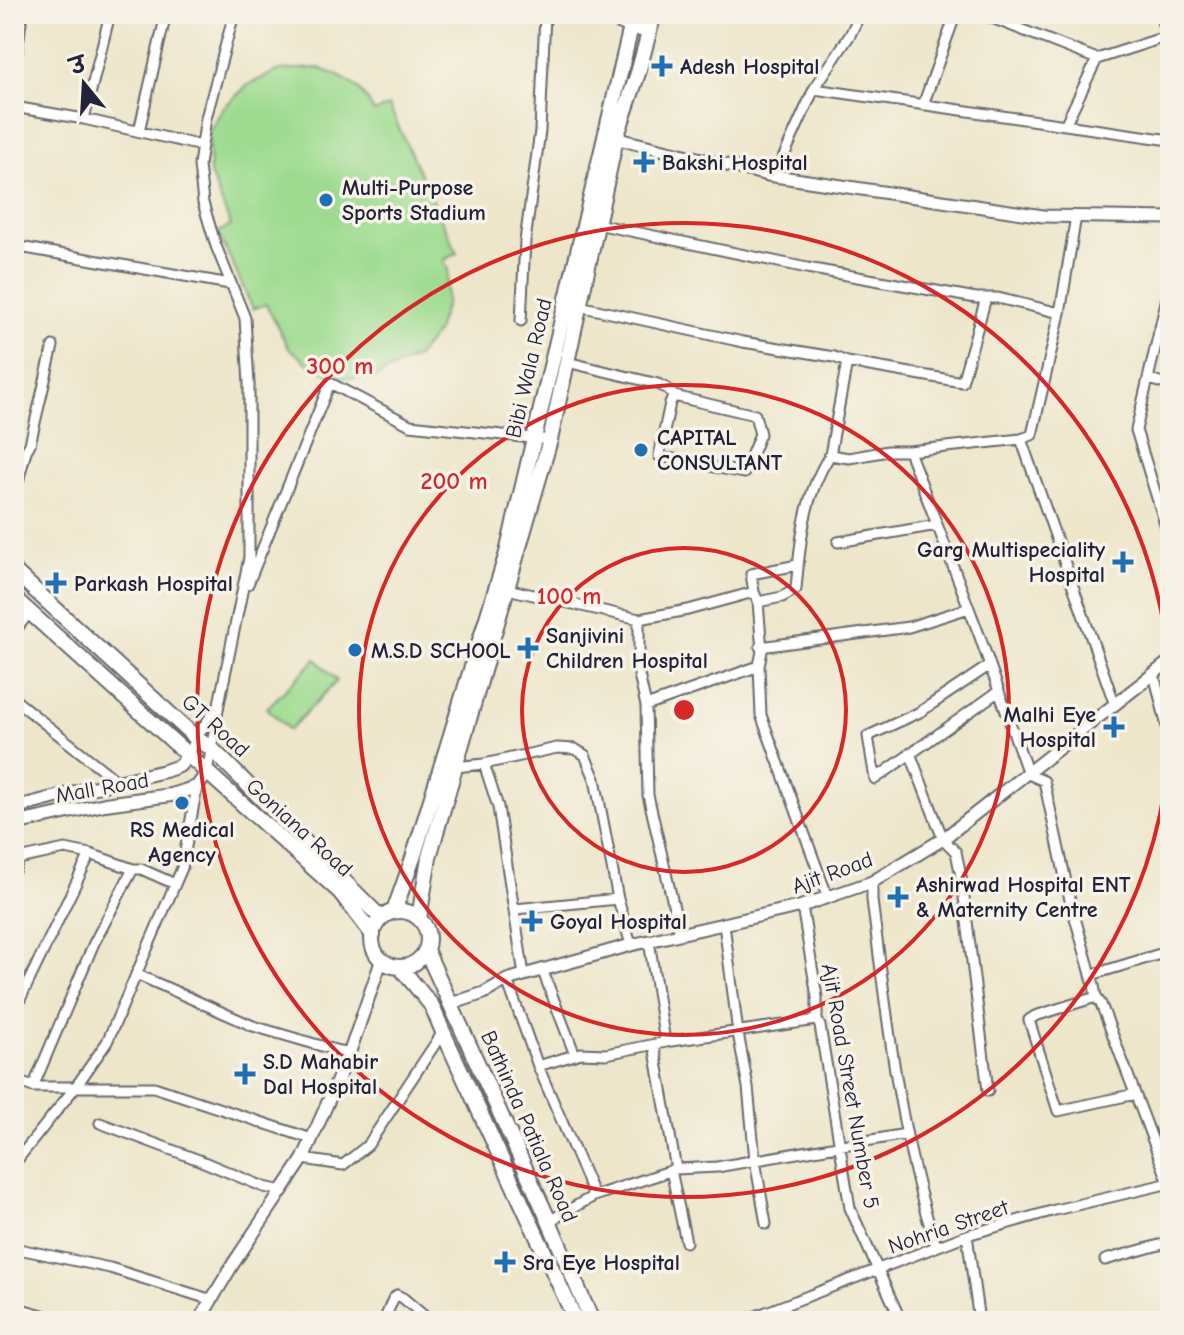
<svg xmlns="http://www.w3.org/2000/svg" width="1184" height="1335" viewBox="0 0 1184 1335" font-family="'Comic Neue','Playpen Sans Deva',sans-serif">
<style>
.green{fill:#9edb90;stroke:#607e66;stroke-width:2}
.lines{fill:none;stroke-linecap:round;stroke-linejoin:round}
.minor-casing{stroke:#69676d;stroke-width:13}
.tertiary-casing{stroke:#69676d;stroke-width:15}
.secondary-casing{stroke:#69676d;stroke-width:16}
.primary-casing{stroke:#69676d;stroke-width:18}
.trunk-casing{stroke:#69676d;stroke-width:18}
.minor{stroke:#fff;stroke-width:9}
.tertiary{stroke:#fff;stroke-width:11}
.secondary{stroke:#fff;stroke-width:12}
.primary{stroke:#fff;stroke-width:14}
.trunk{stroke:#fff;stroke-width:14}
.ring{fill:none;stroke:#d62828;stroke-width:4}
.poi-dot{fill:#1f6fb2;stroke:#f7f3e8;stroke-width:3}
.labels{text-anchor:middle;stroke-width:7;stroke-linejoin:round;paint-order:stroke}
.poi-label{font-size:22px;font-weight:bold;fill:#22223b;stroke:#f7f3e8;text-anchor:start}
.street-label{font-size:22px;fill:#22223b;stroke:#f7f3e8}
.centre{fill:#d62828;stroke:#f7f3e8;stroke-width:4}
.ring-label{font-size:24px;text-anchor:middle;font-weight:bold;fill:#d62828;stroke:#f7f3e8;stroke-width:7;stroke-linejoin:round;paint-order:stroke}
</style>
<rect width="100%" height="100%" fill="#f7f3e8"/>
<filter id="ink" filterUnits="userSpaceOnUse"><feTurbulence type="fractalNoise" baseFrequency=".0125" numOctaves="2"/><feDisplacementMap in="SourceGraphic" scale="16" xChannelSelector="R" yChannelSelector="G"/><feConvolveMatrix kernelMatrix="1 2 1 2 8 2 1 2 1" color-interpolation-filters="sRGB"/></filter>
<filter id="wash" filterUnits="userSpaceOnUse"><feTurbulence type="fractalNoise" baseFrequency=".006" numOctaves="4" result="noise"/><feDisplacementMap in="SourceGraphic" scale="32" xChannelSelector="R" yChannelSelector="G"/><feGaussianBlur stdDeviation="1.8" result="paint"/><feColorMatrix in="noise" values="0 0 0 0 0 0 0 0 0 0 0 0 0 0 0 0 0 1.4 0 .05"/><feComposite in="paint" operator="in"/></filter>
<g filter="url(#wash)">
<rect width="100%" height="100%" fill="#ede6ca"/>
<path class="green" d="M319,68C346,78 361,85 374,112L389,106L457,253L444,260L448,270L446,303L437,331L417,357L374,378H336L311,366L288,347L266,304L253,309L218,232L231,226L210,174L208,134L224,107L249,84L280,70Z
M316,659L337,681L289,730L267,708Z"/>
</g>
<g filter="url(#ink)">
<g class="lines">
<g class="minor-casing">
<path id="minor" d="M860,14L850,35L814,89L1170,140
M984,15L1097,59
M14,76L22,14
M923,105L955,16
M14,107L84,119L202,146
M84,119L110,14
M1065,125L1097,59L1168,36
M139,131L166,14
M775,176L814,89
M1076,216L1060,313L1032,435L1021,439L1115,705
M597,224L807,268L976,298H998L1060,313
M14,246L230,284
M1170,285L1136,430L1170,540
M579,306L743,342L834,357L847,362L962,382L986,298
M521,321L525,241L540,131L545,14
M567,362L658,384L668,389L674,396L670,403L659,456L744,473L760,434L755,415L674,396
M847,362L830,455L849,458L888,451H909
M1148,378L1170,386
M1021,439L909,451L980,637L1028,774L1044,781L1070,900L1094,985L1096,997L1101,1004L1169,1183
M14,498L26,451L30,444L53,346
M838,542L937,525
M248,584L330,383L410,425L550,440
M507,589L639,619L688,610L754,592L758,602L762,651L759,666L761,715L828,898
M754,592L751,574L798,565
M758,602L782,597L796,589C800,542 804,495 830,455
M639,619V675L646,706L648,795L680,934
M14,632L30,612
M760,647L909,627L969,608
M990,665L920,712L868,736L875,779L999,691
M1154,674L1170,739
M14,699L118,782
M646,706L759,666
M910,753L943,839L956,852L962,881L988,1091
M189,755L196,738L217,707
M455,767L484,764
M207,773L219,704L249,558V384L245,318L216,246L203,203L199,165L206,118L234,14
M14,833L19,859L14,871
M19,859L65,849L90,854L133,869H141L175,884
M872,882V900C887,1017 899,1134 936,1246
M802,906L817,997V1020L820,1026L850,1208L901,1321
M515,909L618,899
M724,924L738,1033L748,1087L755,1160L766,1224
M649,941L665,1042
M542,969L575,1055
M136,974L253,1026L349,1054
M524,975L498,807L484,764L557,748L575,749L585,755L595,779L618,899L631,945
M1091,975L1170,951
M507,980L538,1066L594,1196
M1096,997L1035,1016L1029,1020L1058,1111L1135,1094
M14,1012L90,854
M654,1045L676,1169
M538,1066L581,1053L606,1054L671,1041L817,1020
M14,1080L33,1087H154L312,1139
M33,1087L94,943L133,869
M100,1123L199,1160L264,1187L282,1191
M303,1159L343,1165L368,1145L443,1032
M14,1164L77,1085L107,1042L182,868L197,787
M671,1170L686,1242
M549,1221L594,1196L676,1169L717,1167L906,1134
M967,1235L979,1321
M14,1248L110,1268L212,1300
M1105,1260L1170,1242
M14,1307L64,1321
M384,1321L393,1299L397,1295L403,1298L430,1321
M743,1321L967,1235L1055,1210L1170,1183"/>
</g>
<g class="tertiary-casing">
<path id="tertiary" d="M1161,14L1170,43
M610,137L768,175L1043,216L1170,218
M451,1004L484,993L507,980L524,975L631,945L802,906L872,882L943,839L1170,661
M199,1321L233,1264L303,1159L349,1054L382,959"/>
</g>
<g class="secondary-casing">
<path id="secondary" d="M597,14L649,33
M14,808L87,789L165,771L179,766L189,755
M14,824L105,804L171,795L197,787L207,773"/>
</g>
<g class="primary-casing">
<path id="primary" d="M14,571L196,738L212,749L381,918
M14,598L340,892L373,935"/>
</g>
<g class="trunk-casing">
<path id="trunk" d="M394,911L413,858L507,553L634,14
M372 939a28 28 0 1 1 56 0a28 28 0 1 1-56 0Z
M419,918L429,857L550,440L616,138L638,73L654,14
M426,950L549,1221L592,1321
M400,967L432,1006L443,1032L576,1321"/>
</g>
<use href="#minor" class="minor"/>
<use href="#tertiary" class="tertiary"/>
<use href="#secondary" class="secondary"/>
<use href="#primary" class="primary"/>
<use href="#trunk" class="trunk"/>
</g>
</g>
<g class="ring">
<circle cx="684" cy="710" r="162"/>
<circle cx="684" cy="710" r="325"/>
<path d="M1170 744A487 487 0 1 1 1170 676"/>
</g>
<g class="poi-dot">
<path d="M658 54h8v8h8v8h-8v8h-8v-8h-8v-8h8z"/>
<path d="M640 150h8v8h8v8h-8v8h-8v-8h-8v-8h8z"/>
<circle cx="326" cy="200" r="8"/>
<circle cx="641" cy="450" r="8"/>
<path d="M1119 550h8v8h8v8h-8v8h-8v-8h-8v-8h8z"/>
<path d="M52 571h8v8h8v8h-8v8h-8v-8h-8v-8h8z"/>
<path d="M524 636h8v8h8v8h-8v8h-8v-8h-8v-8h8z"/>
<circle cx="355" cy="650" r="8"/>
<path d="M1110 715h8v8h8v8h-8v8h-8v-8h-8v-8h8z"/>
<circle cx="182" cy="803" r="8"/>
<path d="M894 885h8v8h8v8h-8v8h-8v-8h-8v-8h8z"/>
<path d="M528 909h8v8h8v8h-8v8h-8v-8h-8v-8h8z"/>
<path d="M241 1062h8v8h8v8h-8v8h-8v-8h-8v-8h8z"/>
<path d="M501 1250h8v8h8v8h-8v8h-8v-8h-8v-8h8z"/>
</g>
<g class="labels">
<g class="poi-label">
<text x="680" y="74">Adesh Hospital</text>
<text x="662" y="170">Bakshi Hospital</text>
<text x="342" y="195">Multi-Purpose<tspan x="342" dy="25">Sports Stadium</tspan></text>
<text x="657" y="445">CAPITAL<tspan x="657" dy="25">CONSULTANT</tspan></text>
<text x="1105" y="557" text-anchor="end">Garg Multispeciality<tspan x="1105" dy="25">Hospital</tspan></text>
<text x="74" y="591">Parkash Hospital</text>
<text x="546" y="643">Sanjivini<tspan x="546" dy="25">Children Hospital</tspan></text>
<text x="371" y="658">M.S.D SCHOOL</text>
<text x="1096" y="722" text-anchor="end">Malhi Eye<tspan x="1096" dy="25">Hospital</tspan></text>
<text x="182" y="837" text-anchor="middle">RS Medical<tspan x="182" dy="25">Agency</tspan></text>
<text x="916" y="892">Ashirwad Hospital ENT<tspan x="916" dy="25">&amp; Maternity Centre</tspan></text>
<text x="550" y="929">Goyal Hospital</text>
<text x="263" y="1069">S.D Mahabir<tspan x="263" dy="25">Dal Hospital</tspan></text>
<text x="523" y="1270">Sra Eye Hospital</text>
</g>
<g class="street-label">
<text transform="translate(528 368) rotate(-77)" y="8">Bibi Wala Road</text>
<text transform="translate(216 725) rotate(42)" y="8">GT Road</text>
<text transform="translate(102 787) rotate(-10)" y="8">Mall Road</text>
<text transform="translate(300 827) rotate(42)" y="8">Goniana Road</text>
<text transform="translate(832 872) rotate(-20)" y="8">Ajit Road</text>
<text transform="translate(851 1086) rotate(80)" y="8">Ajit Road Street Number 5</text>
<text transform="translate(530 1126) rotate(66)" y="8">Bathinda Patiala Road</text>
<text transform="translate(948 1226) rotate(-19)" y="8">Nohria Street</text>
</g>
</g>
<circle cx="684" cy="710" r="12" class="centre"/>
<g class="ring-label">
<text x="340" y="374">300 m</text>
<text x="454" y="489">200 m</text>
<text x="569" y="604">100 m</text>
</g>
<rect width="1184" height="1335" fill="none" stroke="#f7f3e8" stroke-width="48"/>
<g transform="translate(84 84) rotate(342)" stroke="#f7f3e8" stroke-width="6" paint-order="stroke">
<path d="M0-6L14 30L0 20L-14 30Z" fill="#22223b"/>
<text y="-12" font-size="22" font-weight="bold" text-anchor="middle" fill="#22223b">उ</text>
</g>
</svg>
